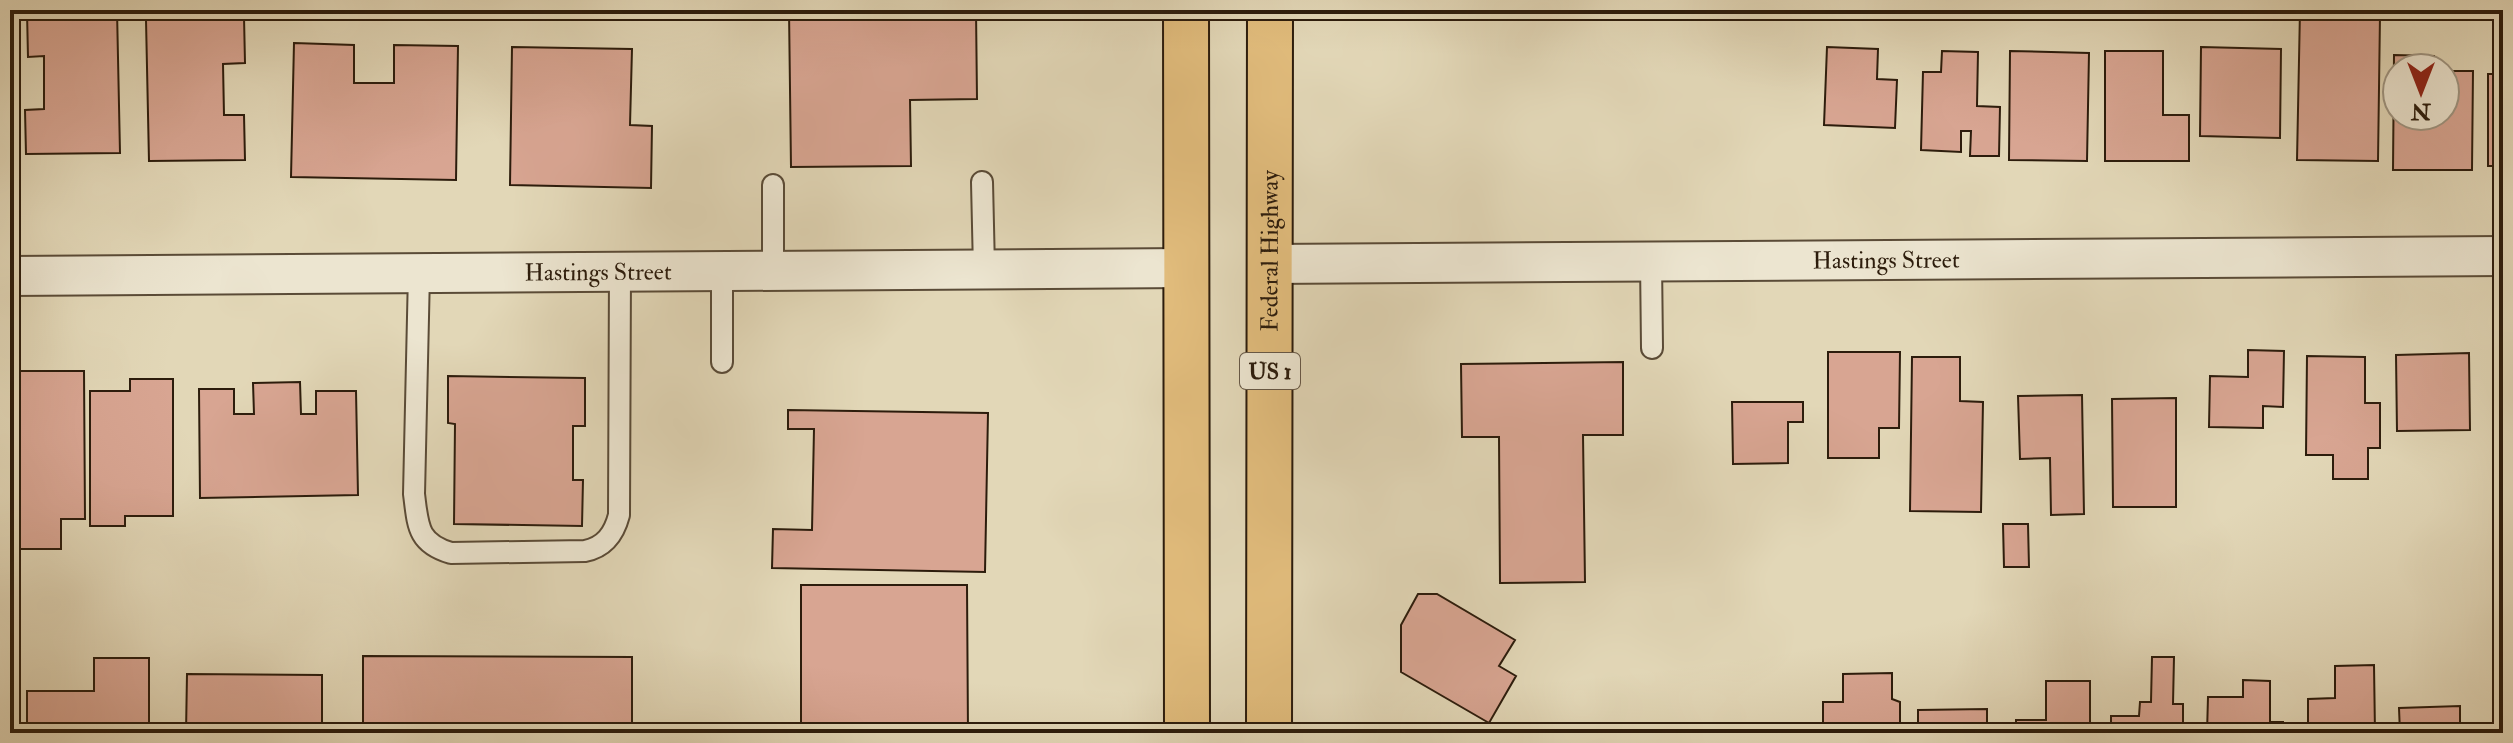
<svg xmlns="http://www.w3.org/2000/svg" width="2513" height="743" viewBox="0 0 2513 743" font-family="'IM FELL Double Pica',serif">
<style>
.building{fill:#d8a592;stroke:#2c1c0c;stroke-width:2}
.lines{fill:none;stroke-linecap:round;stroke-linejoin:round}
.lane-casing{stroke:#5a4b37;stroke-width:24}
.street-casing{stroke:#5a4b37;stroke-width:42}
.primary-casing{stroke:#2c1c0c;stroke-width:48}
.lane{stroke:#ece5d0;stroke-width:20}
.street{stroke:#ece5d0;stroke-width:38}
.primary{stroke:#e1bc7c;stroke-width:44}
.labels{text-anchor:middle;stroke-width:8;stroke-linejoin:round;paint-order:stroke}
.shield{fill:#ece5d0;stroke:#665847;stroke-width:2}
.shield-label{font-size:22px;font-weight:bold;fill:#2c1c0c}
.street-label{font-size:24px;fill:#2c1c0c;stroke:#ece5d0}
</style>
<rect width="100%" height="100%" fill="#e2d7b7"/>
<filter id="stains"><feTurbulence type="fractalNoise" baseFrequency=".0025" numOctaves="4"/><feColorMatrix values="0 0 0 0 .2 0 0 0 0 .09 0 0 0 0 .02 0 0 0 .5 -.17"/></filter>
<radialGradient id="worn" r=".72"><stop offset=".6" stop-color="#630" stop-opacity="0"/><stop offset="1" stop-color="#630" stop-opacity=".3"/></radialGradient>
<path class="building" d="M117,10L120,153L26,154L25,110L44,109V56L28,57L27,12Z
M789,10H976L977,99L910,100L911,166L791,167Z
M2300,10H2341V14L2380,15L2378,161L2297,160Z
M244,17L245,63L223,64L224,115H244L245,160L149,161L146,20Z
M294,43L354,45V83H394V45L458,46L456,180L291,177Z
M512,47L632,49L630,125L652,126L651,188L510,185Z
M1827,47L1878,49L1877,79L1897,80L1895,128L1824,125Z
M2201,47L2281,49L2280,138L2200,136Z
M1942,51L1978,52L1977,106L2000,107L1999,156H1970L1971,131H1961V152L1921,150L1923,72H1941Z
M2010,51L2089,53L2087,161L2009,160Z
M2105,51H2163V115H2189V161H2105Z
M2394,55L2434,56V68H2397V116H2445V71H2473L2472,170H2393Z
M2488,74H2503V166H2488Z
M2248,350L2284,351L2283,407L2263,406V428L2209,427L2210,376L2248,377Z
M1828,352H1900L1899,428H1879V458H1828Z
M2469,353L2470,430L2397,431L2396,355Z
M2307,356L2365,357V403H2380V448H2368V479H2333V455H2306Z
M1912,357H1960V401L1983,402L1981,512L1910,511Z
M1623,362V435H1583L1585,582L1500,583L1499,437H1462L1461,364Z
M11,371H84L85,519H61V549H13Z
M448,376L585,378V426H573V480H583L582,526L454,524L455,424L448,423Z
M130,379H173V516H125V526H90V391H130Z
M300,382L301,414H316V391H356L358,495L200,498L199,389H234V414H254L253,383Z
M2496,394H2503V453H2494Z
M2082,395L2084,514L2051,515L2050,458L2020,459L2018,396Z
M2176,398V507H2113L2112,399Z
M1732,402H1803V422H1788V463L1733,464Z
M788,410L988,413L985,572L772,568L773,529L812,530L814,429H788Z
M2003,524H2028L2029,567H2004Z
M801,585H967L968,733H801Z
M1418,594H1437L1515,640L1499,666L1516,676L1489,723L1401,672V625Z
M363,656L632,657V733H363Z
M2152,657H2174L2173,704H2183V733H2111V716H2139L2140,702H2151Z
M94,658H149V733H27V691H94Z
M2374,665L2375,733H2308V699L2335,698V666Z
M1892,673V699L1900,702V733H1823V702H1843V674Z
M187,674L322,675V733H186Z
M2243,680L2270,681V722H2283V733H2207L2208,697H2243Z
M2046,681H2090V733H2016V720H2046Z
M2497,694H2503V733H2497Z
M2460,706V733H2400L2399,708Z
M1987,709V733H1918V710Z
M1729,727H1784V733H1729Z"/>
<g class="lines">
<g class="lane-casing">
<path id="lane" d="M982,182L984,269
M773,185V270
M1651,261L1652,348
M722,270V362
M419,273L414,494C418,525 417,543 451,553L585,551C605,547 614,534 619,515L620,271"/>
</g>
<g class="street-casing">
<g id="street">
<path id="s1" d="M1270,264L2503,256"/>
<path id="s2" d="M10,276L1186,268"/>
</g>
</g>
<g class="primary-casing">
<g id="primary">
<path d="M1186,10L1187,733"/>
<path id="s3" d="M1269,733L1270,10"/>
</g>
</g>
<use href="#lane" class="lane"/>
<use href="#street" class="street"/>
<use href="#primary" class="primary"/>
</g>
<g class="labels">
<rect class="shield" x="1240" y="353" width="60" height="36" rx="6"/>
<g class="shield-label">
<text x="1270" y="379">US 1</text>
</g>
<g class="street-label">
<text dy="8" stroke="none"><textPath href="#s3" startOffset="482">Federal Highway</textPath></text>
<text dy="8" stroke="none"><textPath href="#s1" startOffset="616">Hastings Street</textPath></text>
<text dy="8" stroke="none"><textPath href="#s2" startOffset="588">Hastings Street</textPath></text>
</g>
</g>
<rect width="2513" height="743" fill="none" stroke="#e2d7b7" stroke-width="40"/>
<rect x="12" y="12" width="2489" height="719" fill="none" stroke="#2c1c0c" stroke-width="4"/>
<rect x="20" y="20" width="2473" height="703" fill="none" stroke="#2c1c0c" stroke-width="2"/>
<g transform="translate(2421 92) rotate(180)"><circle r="38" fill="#ece5d0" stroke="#9f9582" stroke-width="2"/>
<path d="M0-6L14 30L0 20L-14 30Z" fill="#8f2418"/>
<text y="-12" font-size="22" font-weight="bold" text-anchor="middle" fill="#2c1c0c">N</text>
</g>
<rect width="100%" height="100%" filter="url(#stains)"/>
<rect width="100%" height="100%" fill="url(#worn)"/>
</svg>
